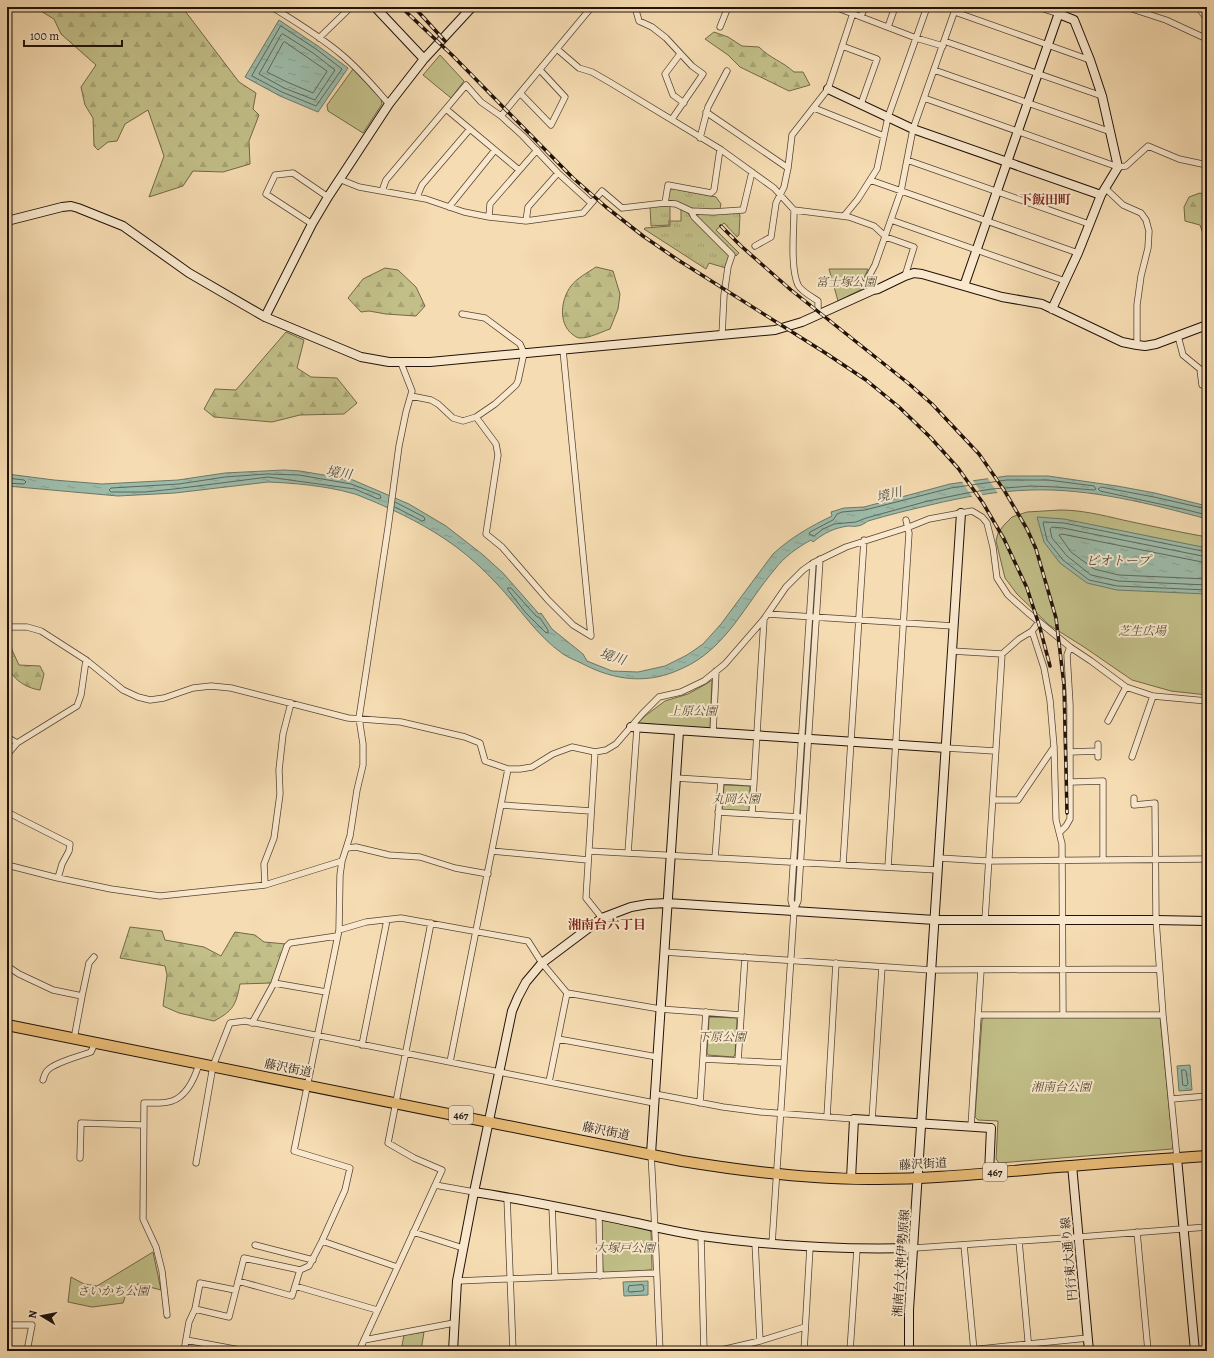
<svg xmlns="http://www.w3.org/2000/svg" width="1214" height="1358" viewBox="0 0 1214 1358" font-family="Alegreya,'Noto Serif JP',serif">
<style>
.grass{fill:url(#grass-tufts);stroke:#726848}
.forest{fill:url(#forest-firs);stroke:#726848}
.park{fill:#c2bf88;stroke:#726848}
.water{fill:url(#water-ripples);stroke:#6b786a}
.pier{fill:#f6dcb2}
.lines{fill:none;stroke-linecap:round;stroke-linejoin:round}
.shore{stroke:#5f675a;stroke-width:1}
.street-casing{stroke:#564433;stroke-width:7}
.secondary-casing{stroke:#211209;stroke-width:10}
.highway-casing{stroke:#211209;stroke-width:12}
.street{stroke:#f9e8cd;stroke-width:5.5}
.secondary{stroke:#f9e8cd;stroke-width:8}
.highway{stroke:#ebbe79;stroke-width:10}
.rail-casing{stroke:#211209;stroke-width:3.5}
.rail{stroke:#f9e8cd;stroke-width:2;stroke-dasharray:6;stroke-linecap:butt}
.labels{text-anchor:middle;stroke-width:4;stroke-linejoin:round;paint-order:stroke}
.shield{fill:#f9e8cd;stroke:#625244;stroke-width:1}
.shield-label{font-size:11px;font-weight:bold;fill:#211209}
.park-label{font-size:12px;font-style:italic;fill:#594f35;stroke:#f9e8cd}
.street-label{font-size:12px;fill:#211209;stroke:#f9e8cd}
.neighbourhood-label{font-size:13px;font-weight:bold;fill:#7a1f14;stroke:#f9e8cd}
.water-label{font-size:13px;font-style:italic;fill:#4c4e42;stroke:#f9e8cd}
</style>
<defs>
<pattern id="grass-tufts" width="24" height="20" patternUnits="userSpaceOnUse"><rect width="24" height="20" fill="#c2bf88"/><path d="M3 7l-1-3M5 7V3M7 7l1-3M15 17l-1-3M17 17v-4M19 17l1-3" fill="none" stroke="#a6a374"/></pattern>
<pattern id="forest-firs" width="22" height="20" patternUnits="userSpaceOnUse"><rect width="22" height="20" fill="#c2bf88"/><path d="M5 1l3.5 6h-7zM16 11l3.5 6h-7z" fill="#a6a374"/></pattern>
<pattern id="water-ripples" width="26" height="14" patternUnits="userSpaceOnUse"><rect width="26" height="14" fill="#9dbcab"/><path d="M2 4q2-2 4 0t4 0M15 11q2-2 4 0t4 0" fill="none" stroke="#87a192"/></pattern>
</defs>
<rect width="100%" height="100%" fill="#f6dcb2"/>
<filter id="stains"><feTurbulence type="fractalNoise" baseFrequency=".005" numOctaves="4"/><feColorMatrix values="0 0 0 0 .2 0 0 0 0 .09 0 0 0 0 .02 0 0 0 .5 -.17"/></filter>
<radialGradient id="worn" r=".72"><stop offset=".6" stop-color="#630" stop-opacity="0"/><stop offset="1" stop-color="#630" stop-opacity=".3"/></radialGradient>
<path class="grass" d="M670,188L716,197L721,204L720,209C703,212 685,207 668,202L667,200Z
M670,205V220H669V225L651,226L650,206Z
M681,208L687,212L693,220L729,256L726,268L709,263L706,269L644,229L645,228L670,226V221H681Z
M737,212L740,215L739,235L737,237L724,223L716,230L739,253L736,256L713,235L697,217L699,213Z"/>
<path class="forest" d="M34,7H182L239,82L256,93L253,109L259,115L249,141L250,164L223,172L193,171L183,186L149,197L164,156L148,110L125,124L117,141L108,142L98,150L94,146L93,118L85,105L81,87L96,65L61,34L54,19Z
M714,32L728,37L742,46L759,47C771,59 782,61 794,72H803L810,85L789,91L740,67L728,55L705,39Z
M1200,193L1207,196V245L1200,225L1185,221L1184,207L1189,197Z
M596,267L613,271L620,294L618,309L610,329C601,332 590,338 580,338C577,338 575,336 572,334C558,323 561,299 571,286C577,278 587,273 596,267Z
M385,268L398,270L416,287L425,306L416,316L386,314L369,311L361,312L348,298L363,279Z
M286,332L304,340L297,368L311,377L337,378L357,403L344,414L300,415L272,422L214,417L204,409L215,389L236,390Z
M7,635H9L12,650L19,665L40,666L44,674L40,690C25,688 8,677 7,660C6,652 7,643 7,635Z
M130,927L162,931L165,940L204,947L221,956L235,932L255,935L264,942L286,944L271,983L240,984C236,1005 233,1011 214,1021L179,1013L163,1006L167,975L165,966L120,958Z"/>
<path class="park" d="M440,55L464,81L451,98L423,75Z
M353,69L381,99L382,104L363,133L328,111L327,105Z
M829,269H868L864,278L866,287L838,301Z
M1060,510C1081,510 1102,515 1123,520C1151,526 1179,532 1207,537V695L1171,691L1132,680L1084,647L1049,625L1017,594L1005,578L996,541L998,533L1004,525L1012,517L1027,512Z
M712,680L710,729L638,723L645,716L665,701L688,694L706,684Z
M724,785L750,786L749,813L722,811Z
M711,1017L736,1018L737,1020L735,1055L733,1057L708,1055L707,1053L709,1018Z
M984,1017H1160L1173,1147L1172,1149L999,1163L996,1159L998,1121L978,1120L975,1117L982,1020Z
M603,1220L649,1230L651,1232L652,1268L651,1270L603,1273L601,1222Z
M153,1252L161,1290L138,1284L127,1292L123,1303L92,1307L68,1302L71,1277L84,1284L97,1286Z
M424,1332L421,1351H401L404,1335Z"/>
<path class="water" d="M279,20L318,46L348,68L318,112L280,96L245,77Z
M284,470L300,471L353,480L409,504L446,526L482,554L503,573L539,614L541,613L552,629L583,654L587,661L612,671L638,672L665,666L687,655L703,644L721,624L773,554C790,538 811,526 832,516L831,512L844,508L864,507L950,484L1007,476H1048L1117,486L1155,493L1207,506V519C1152,504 1089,488 1031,490C997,491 963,497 930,505C909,510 888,515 868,521C865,523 861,526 857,526C854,527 851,526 848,526C834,528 824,533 813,542L811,540C798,547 784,557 775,569C746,603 726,649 683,668C648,685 615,681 581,663C575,660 569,658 563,654C537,636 519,607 497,584C484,570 470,557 455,546C429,527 399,512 370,500C364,498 357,494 351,493C326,486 295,483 268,482L175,493L118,496L7,486V474L54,480L102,484L178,480L225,473Z
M1037,517L1064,519L1207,548V594L1117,590L1087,583L1060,563L1044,542Z
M1190,1065L1192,1090L1179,1091L1177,1066Z
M648,1281V1295L624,1296L623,1282Z"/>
<path class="pier" d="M997,476L1009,494L999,495L987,477Z
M972,479L984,497L973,498L961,480Z"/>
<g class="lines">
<path class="shore" d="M281,26L316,49L342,69L316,106L282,92L252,76Z
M283,34L313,53L335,70L315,100L284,88L259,74L281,35Z
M285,42L327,71L326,73L313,93L287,82L267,72L283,43Z
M267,474L299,475L351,484L380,495L381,498L378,499L355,489L268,477L174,489L145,492H111L109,490L111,488L179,484L225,477Z
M7,478L24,480L26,482L24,484L7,483
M1007,480H1048L1094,486L1096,489L1094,490L1056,487L1031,486L992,489L967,493L928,501L866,518L856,522L834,524L823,529L814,536L809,534L810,532L833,520L837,514L842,512L865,510L951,488Z
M395,507L422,521L425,520L424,517L395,502
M1207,509L1154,497L1101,487L1098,489L1100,491L1183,509L1207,515
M1207,552L1064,523L1045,522L1043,523L1047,540L1063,560L1089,580L1117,586L1207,590
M1207,557L1063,528L1052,527L1050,529L1052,538L1067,556L1091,575L1118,581L1207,585
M1207,563L1062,534L1059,535L1071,552L1094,569L1119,575L1207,579
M508,588H511L536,616L540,618L548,630V633L545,632L525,612L508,590Z
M1182,1070H1185L1186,1071L1188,1084L1186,1086L1183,1085Z
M643,1285L644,1289L643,1291L629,1292L628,1290L629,1286Z"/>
<g class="street-casing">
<path id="street" d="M272,7C296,22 321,37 342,55C360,70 374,87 389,104
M635,7L639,21L652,27L666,38L692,66L703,74L672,119
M835,7L916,38L943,46
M1038,7L1059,14
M1126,7L1166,20L1207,39
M1198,7L1207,19
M955,12L1090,60
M861,16L865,7
M720,27L728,7
M888,27L895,7
M319,38L351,7
M944,41L1102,96
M842,46L877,59L861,104
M557,49L579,68L592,72L611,83L720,149L774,188L794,210L849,217L874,226L886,237L914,247L905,276
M680,54L665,74L673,95L684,103
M934,70L1111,132
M521,94L551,125L565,97L540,70
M924,98L1118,167L1126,166L1148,146L1179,159L1207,165
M814,108L884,136
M446,109L519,170
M706,112L788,168
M501,116L590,9L593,7
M700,138L708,107L727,71
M907,160L1089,224
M339,179L359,187L426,199L464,212L489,217L526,221L583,213L602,191L622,208L665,203L676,204L691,211L713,212L743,210L752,172
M870,180L1078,253
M1105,188L1123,205L1141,213L1146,220L1149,231L1148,248L1141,276L1137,305V345
M382,191L386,180L466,85L481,102L501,116L523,136L558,173L591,203
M417,197L422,185L470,129
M665,203L668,185L711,193L714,190L720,149
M449,207L495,150
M794,210C794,230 790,267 798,285C801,291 812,297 818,301V315
M691,211L694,217L732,255L728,267L724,295L722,335
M844,216L858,199L877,169L888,117L927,7
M489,217L490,204L537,150
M891,220L1065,281
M526,221L528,207L558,173
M312,224L266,194L275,175L293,173L328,197
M755,246L771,237L776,203L784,187L788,168L792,135L828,89L853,13
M873,290L868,278L875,265L901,191L913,129L956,7
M1178,336L1183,355L1200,369L1202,385L1207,386
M411,396L431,400L438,404L453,418L463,421L476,417L495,404L516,385L518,381L524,353L520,344L485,318L462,314
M476,417L496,444L498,455L486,534L502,547L548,600L573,625L591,636L563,350
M768,614L953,626
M7,627H27L41,631L86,660L123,690L138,697L150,700L164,698L193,688L211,686L231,688L348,718L401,722L465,737L480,743L485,761L508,769H520L532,767L553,754L572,747L595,752L606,750L616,744L642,714L659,697L681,692L704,681L725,664L764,619L786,587L803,570L813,563L846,547L909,527L929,519L972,511L982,517L987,523L993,547L997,578L1008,595L1027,612L1070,647L1091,661L1126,687L1153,696L1207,701
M1032,631L1044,668L1050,700L1054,747L1056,820L1062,844L1063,1015
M952,651L1002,654
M1108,721L1126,687
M713,733L716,671
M7,737L17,743
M1098,744V757
M946,748L995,751
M595,752L586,898L602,918
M1070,752L1098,751
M7,755L17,743L77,706L81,695L86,660
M1132,757L1153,696
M676,778L754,783
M1071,782L1103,781V860
M1134,798V805L1155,803L1156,920L1163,1015L1177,1158
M993,800H1018L1054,747
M502,805L591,811
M7,812L70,844L69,851L62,864L58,878
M718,812L800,817
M752,814L764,619
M1060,832L1066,826L1070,819V705L1067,655L1070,647
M347,848L356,847L389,855L420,857L455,868L488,874
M492,851L588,860
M589,851L938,870
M628,853L637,728
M715,858L721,781
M939,858L988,861L1207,859
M843,864L864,540
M7,865L58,878L111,889L160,896L265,885L342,861
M888,867L909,533L906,520
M265,885L264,864L274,838L280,794L279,770L283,734L291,703
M794,910L798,901L820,559
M985,920L1002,654L1019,639L1032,631L1039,622
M339,930L366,922L401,918L528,941L542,963L567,993L660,1009L741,1015
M664,952L931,970L1159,969
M7,966L19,974L53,990L82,996L89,963L94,957
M274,983L326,992
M979,1015H1163
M252,1023L274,983L287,946L290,943L337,936
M74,1039L82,996
M558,1039L657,1057
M362,1045L387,920
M703,1059L784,1063
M738,1061L745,957
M450,1062L508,769
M43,1080C44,1077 45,1073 47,1071C53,1063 80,1056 91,1052L95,1043
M549,1082L567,993
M655,1094L723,1107L761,1112L854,1119
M1172,1099L1207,1096
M700,1103L706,1012
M827,1117L836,963
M872,1120L882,967
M971,1127L981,970
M651,1154C655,1219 657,1285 660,1351
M80,1158L81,1123L144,1125
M196,1163L213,1066L230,1023L245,1021L654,1103
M435,1185L474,1192
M507,1197L513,1351
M552,1206L555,1277
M599,1216L600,1276
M413,1232L463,1248
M1137,1232L1148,1351
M701,1236L704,1351
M322,1241L397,1267
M1019,1241L1029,1351
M755,1242L760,1341
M772,1244L794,911L791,900L813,563
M255,1245L313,1260
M964,1245L974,1351
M914,1248L1079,1237L1207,1227
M300,1270L309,1266L322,1241L345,1190L350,1168L294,1151L339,930L340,875L342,861L350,836L357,790L363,765V744L359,718L388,528L399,446L406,412L412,391L401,363
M457,1281L656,1273
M295,1286L377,1310
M195,1309L229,1317C234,1297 239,1278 244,1258L300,1270L292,1296L238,1281
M167,1315L162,1271L156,1247L143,1219L144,1103C153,1103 164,1104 172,1101C187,1096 195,1077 199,1064
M7,1325H32L27,1351
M186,1340L240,1350L239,1351
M364,1340L454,1323
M184,1351L189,1322L195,1309L200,1283L235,1290
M359,1351L442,1170L414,1158L388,1143L431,923
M717,1351L760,1341L805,1327
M804,1351L810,1247
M850,1351L857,1249
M960,1351L1088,1338"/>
</g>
<g class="secondary-casing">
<path id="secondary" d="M375,7L424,59
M828,89L913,129L1101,195
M7,221L62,207L71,206L78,208L123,226L189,273L265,317L361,357L389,362H430L775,330L802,322L873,290L878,289L905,276L914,273L922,274L1002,297L1042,304L1122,342L1137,345L1145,346L1156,344L1207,325
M964,286L1061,7
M1052,309L1078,253L1101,195L1118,167L1102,96L1090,60L1074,20L1059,14
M265,317L312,224L328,197L389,104L424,59L472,7
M631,727L946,748
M651,1154L679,731
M1177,1158L1195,1351
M1072,1165L1089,1351
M851,1179L854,1119L991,1128L989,1173
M474,1192C528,1200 583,1212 637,1223C659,1228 681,1233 702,1236C773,1246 843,1250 914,1248
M453,1351L457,1281L474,1192L512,1011L518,997L526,982L542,963L602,918L631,907L648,904L667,903L935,920H1156L1207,921
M909,1351V1310L961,513"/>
</g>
<g class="highway-casing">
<path id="highway" d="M7,1025L682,1161C743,1171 806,1179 868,1179C936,1180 1004,1171 1071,1166C1116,1162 1162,1159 1207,1156"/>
</g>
<use href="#street" class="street"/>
<use href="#secondary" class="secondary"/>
<use href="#highway" class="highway"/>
<g class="rail-casing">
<path id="rail" d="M401,7L452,55L573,178L606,207L643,236L678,260L827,354L866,380L899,407L930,437L958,468L983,503L1004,539L1027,588L1040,628L1050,666
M414,7L445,41
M721,226L741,246L791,290L908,383L932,404L979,454L1004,490L1027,529L1036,549L1056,618L1064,685L1067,813"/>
</g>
<use href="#rail" class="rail"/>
</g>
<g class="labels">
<g class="shield">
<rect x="449" y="1106" width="24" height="18" rx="3"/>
<rect x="983" y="1163" width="24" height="18" rx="3"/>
</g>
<g class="shield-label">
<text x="461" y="1119">467</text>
<text x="995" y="1176">467</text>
</g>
<g class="park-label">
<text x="846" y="286">富士塚公園</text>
<text x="1142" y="635">芝生広場</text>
<text x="693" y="715">上原公園</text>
<text x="736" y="803">丸岡公園</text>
<text x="722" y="1041">下原公園</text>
<text x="1061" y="1091">湘南台公園</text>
<text x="625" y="1252">大塚戸公園</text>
<text x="113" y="1295">さいかち公園</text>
</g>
<g class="street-label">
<text transform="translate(288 1068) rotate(11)" y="4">藤沢街道</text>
<text transform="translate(606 1131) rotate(11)" y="4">藤沢街道</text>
<text transform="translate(923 1164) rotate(-3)" y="4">藤沢街道</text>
<text transform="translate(1069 1259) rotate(-95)" y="4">円行東大通り線</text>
<text transform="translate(901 1263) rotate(-86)" y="4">湘南台大神伊勢原線</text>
</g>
<g class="neighbourhood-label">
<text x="1045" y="204">下飯田町</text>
<text x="607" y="929">湘南台六丁目</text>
</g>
<g class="water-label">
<text transform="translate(339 472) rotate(9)" y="5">境川</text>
<text transform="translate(889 494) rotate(-14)" y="5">境川</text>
<text x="1118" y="565">ビオトープ</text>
<text transform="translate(613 656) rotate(18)" y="5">境川</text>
</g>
</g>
<rect width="1214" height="1358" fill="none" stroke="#f6dcb2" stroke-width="24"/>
<rect x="8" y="8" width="1198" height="1342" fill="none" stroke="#211209" stroke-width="2"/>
<rect x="12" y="12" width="1190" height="1334" fill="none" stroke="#211209"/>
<g transform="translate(42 1316) rotate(280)" stroke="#f9e8cd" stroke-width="3" paint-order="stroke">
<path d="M0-3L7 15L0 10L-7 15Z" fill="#211209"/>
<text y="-6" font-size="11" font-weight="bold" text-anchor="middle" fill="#211209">N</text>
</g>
<path d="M24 40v6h98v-6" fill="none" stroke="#211209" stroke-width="2"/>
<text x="30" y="40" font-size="12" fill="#211209" stroke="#f9e8cd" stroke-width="3" paint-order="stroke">100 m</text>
<rect width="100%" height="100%" filter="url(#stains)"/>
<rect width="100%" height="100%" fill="url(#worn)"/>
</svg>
